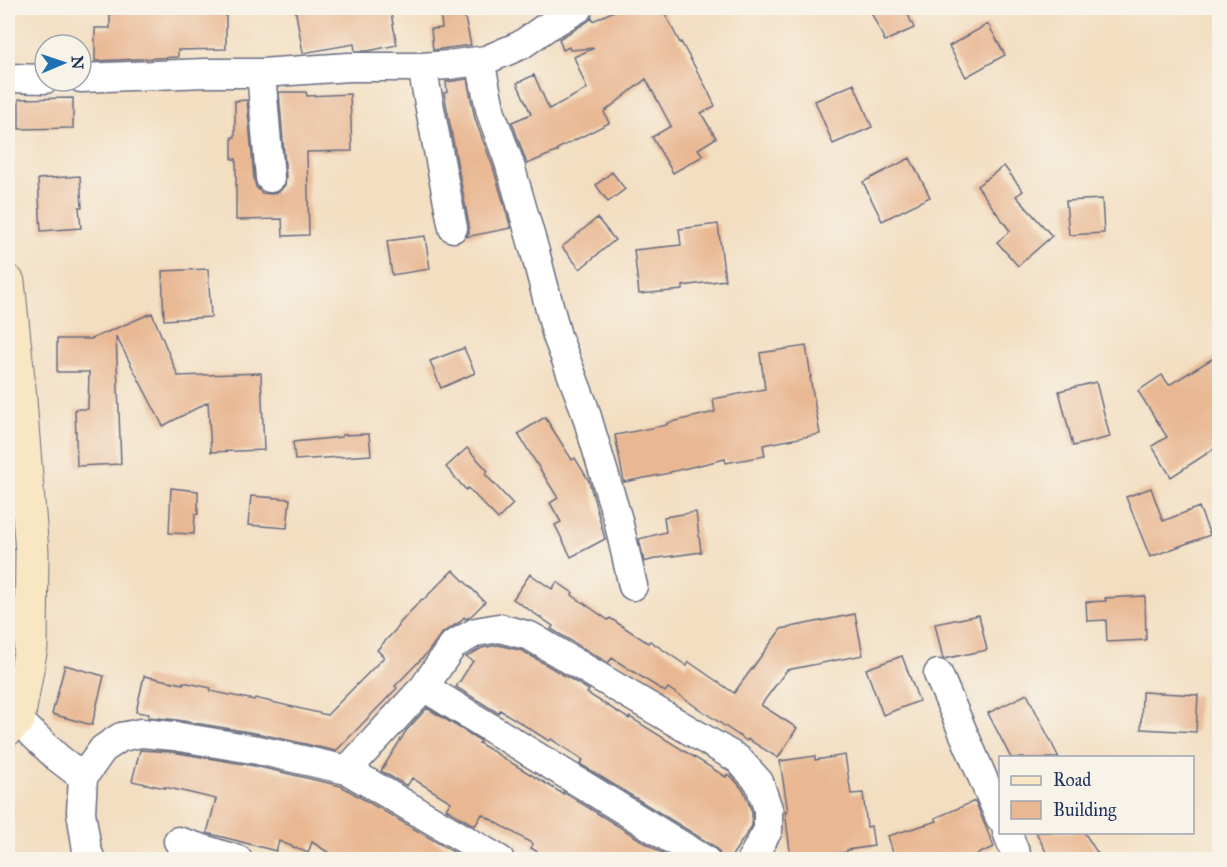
<svg xmlns="http://www.w3.org/2000/svg" width="1227" height="867" viewBox="0 0 1227 867" font-family="'IM FELL Great Primer',serif">
<style>
.building{fill:#e9b893}
.lines{fill:none;stroke-linecap:round;stroke-linejoin:round}
.minor-casing{stroke:#676c81;stroke-width:31}
.secondary-casing{stroke:#676c81;stroke-width:35}
.minor{stroke:#fff;stroke-width:28}
.secondary{stroke:#f9e7c3;stroke-width:33}
</style>
<rect width="100%" height="100%" fill="#f7f3e8"/>
<filter id="ink" filterUnits="userSpaceOnUse"><feTurbulence type="fractalNoise" baseFrequency=".0167" numOctaves="2"/><feDisplacementMap in="SourceGraphic" scale="12" xChannelSelector="R" yChannelSelector="G"/><feConvolveMatrix kernelMatrix="1 2 1 2 8 2 1 2 1" color-interpolation-filters="sRGB"/></filter>
<filter id="wash" filterUnits="userSpaceOnUse"><feTurbulence type="fractalNoise" baseFrequency=".008" numOctaves="4" result="noise"/><feDisplacementMap in="SourceGraphic" scale="24" xChannelSelector="R" yChannelSelector="G"/><feGaussianBlur stdDeviation="1.35" result="paint"/><feColorMatrix in="noise" values="0 0 0 0 0 0 0 0 0 0 0 0 0 0 0 0 0 1.4 0 .05"/><feComposite in="paint" operator="in"/></filter>
<g filter="url(#wash)">
<rect width="100%" height="100%" fill="#f3dec1"/>
<g id="blocks">
<path class="building" d="M110,8H177V9H226V49L178,50V57L95,61V28H110Z
M295,8H390L397,45L368,51H355L354,44L303,53Z
M620,8H662L680,43L681,42L706,87L715,106L701,113L716,138L698,149L703,156L673,173L652,137L671,126L646,79L604,112L609,123L557,149L558,151L527,164L512,122L531,114L517,83L534,75L549,109L587,89L574,57L594,48L570,50L569,47L563,50L559,39L587,22L592,18L593,21Z
M869,8H905L914,28L885,41Z
M463,9L471,45L433,50L431,29L442,28L440,11Z
M988,24L1005,55L966,77L949,46Z
M467,79L475,119L493,167L511,228L466,237L469,233V225L444,93L447,92L446,82Z
M854,84L872,127L833,144L815,101Z
M279,92H306L307,96L350,94L352,151L307,152L309,235L283,236L282,219L236,220V159H232V137H235V101L247,100L254,179L256,187L262,193L272,194L279,192L285,185L286,177Z
M73,98V128L19,129V99Z
M910,158L930,197L882,221L863,182Z
M1004,166L1023,191L1016,196L1052,236L1018,266L997,242L1010,231L977,186Z
M612,172L625,189L608,202L596,185Z
M80,176L82,207H79L81,228L41,231L38,179Z
M1102,199L1104,233L1069,235L1066,201Z
M597,218L615,240L580,269L562,247Z
M718,224L725,280L683,286V290L639,294L634,250L681,245L679,229Z
M425,236L430,269L392,275L387,241Z
M208,269L211,317L164,320L162,271Z
M152,313L178,376L261,373L264,450L211,452L208,402L163,426L116,336L121,464L77,466L75,409H88L89,372H57V339H91Z
M806,346L811,377H810L820,434L763,445L765,456L726,463L725,459L670,472V473L624,482L615,435L667,425V423L715,412L713,399L765,389L760,353Z
M464,348L475,373L441,388L430,361Z
M1220,354V445L1171,477L1152,446L1167,437L1138,391L1162,375L1169,385Z
M1096,382L1110,437L1073,446L1059,391Z
M545,417L572,460L575,458L589,481L605,539L571,557L555,525L561,522L550,503L558,498L518,434Z
M369,434L371,455L295,460L293,442L342,437V435Z
M467,448L488,471L485,474L513,504L498,519L468,488L466,490L446,467Z
M171,488L198,491V514H195L194,534L169,533Z
M1151,488L1163,521L1199,507L1210,535L1150,557L1126,497Z
M251,496L290,499L287,528L248,525Z
M696,512L701,552L658,558L644,562L639,539L666,532L664,517Z
M453,570L485,602L471,616L466,619L464,617L460,622L445,631L440,635L428,652L400,681L395,686L397,688L336,751L261,734L177,720L148,717L149,714L136,712L144,676L183,684V682L211,688L210,691L254,700L255,698L327,715L384,657L377,650L399,626L398,625L422,599L423,600Z
M530,574L552,589L557,582L573,593L572,595L608,620L610,618L648,643L650,641L687,666L689,662L734,693L781,629L855,614L863,655L787,670L761,705L797,728L778,758L748,739L747,741L668,688L665,692L612,658L608,663L551,629L553,626L513,599Z
M1145,596L1146,640L1107,642L1106,620L1087,621L1086,602L1106,601L1105,598Z
M979,615L987,650L943,659L935,624Z
M498,645L523,651L589,690L587,693L629,719L630,717L726,777L727,774L732,777L744,791L752,812V826L729,860H721L719,852L714,846L580,764L583,760L551,739L549,741L500,710L498,713L456,687L473,661L466,657L482,648Z
M902,656L919,701L883,715L866,669Z
M65,665L104,676L92,725L52,714Z
M1142,692L1198,695L1196,732L1141,729Z
M1027,694L1059,758H1011L988,713Z
M427,708L481,741L479,743L520,768L563,794V792L673,860H551L531,848L533,844L482,814L475,826L446,809L451,802L412,778L407,786L381,771L406,731Z
M140,750L172,752L255,766L341,786L457,854L454,860H340L312,842L308,853L279,841L276,851L207,833L216,799L165,787V788L132,781Z
M845,755L851,794L863,793L867,827L871,826L874,846L847,850V852L791,859L785,810L788,812L780,761L815,756V760Z
M975,801L994,847L964,860H895L888,836L937,821L935,818Z
M1036,832H1084L1102,860H1050Z"/>
</g>
</g>
<g filter="url(#ink)">
<use href="#blocks" fill-opacity="0" stroke="#676c81" stroke-width="1.5"/>
<g class="lines">
<g class="minor-casing">
<path id="minor" d="M480,61L491,113L509,162L535,252L557,336L584,407L618,520L633,586
M422,67L453,228
M261,73L270,178
M8,78L45,79
M81,78L206,73H261L349,67H422L448,65L486,60L521,45L545,28L579,8
M938,674L1000,818
M424,687L705,860
M18,720L58,758L83,777
M347,770L424,687L453,645L476,632L499,628L530,636L738,759L759,782L768,809V830L751,860
M1007,832L1018,860
M178,841L238,860
M91,860L87,850L81,812L83,777L103,749L121,737L141,733L174,736L258,750L347,770L500,860"/>
</g>
<g class="secondary-casing">
<path id="secondary" d="M8,282L19,388L32,552L31,647L18,720L8,729"/>
</g>
<use href="#minor" class="minor"/>
<use href="#secondary" class="secondary"/>
</g>
</g>
<rect width="1227" height="867" fill="none" stroke="#f7f3e8" stroke-width="30"/>
<rect x="999" y="756" width="195" height="78" fill="#f7f3e8" stroke="#9fa5b1" stroke-width="1.5"/>
<rect x="1011" y="776" width="30" height="9" fill="#f9e7c3" stroke="#9fa5b1" stroke-width="1.5"/>
<text x="1053" y="786" font-size="18" fill="#1b2f5e">Road</text>
<rect x="1011" y="801" width="30" height="18" fill="#e9b893" stroke="#9fa5b1" stroke-width="1.5"/>
<text x="1053" y="816" font-size="18" fill="#1b2f5e">Building</text>
<g transform="translate(63 63) rotate(88)"><circle r="28" fill="#f7f3e8" stroke="#9fa5b1" stroke-width="1.5"/>
<path d="M0-4.5L10 22L0 15L-10 22Z" fill="#1f6fb2"/>
<text y="-9" font-size="16" font-weight="bold" text-anchor="middle" fill="#1b2f5e">N</text>
</g>
</svg>
